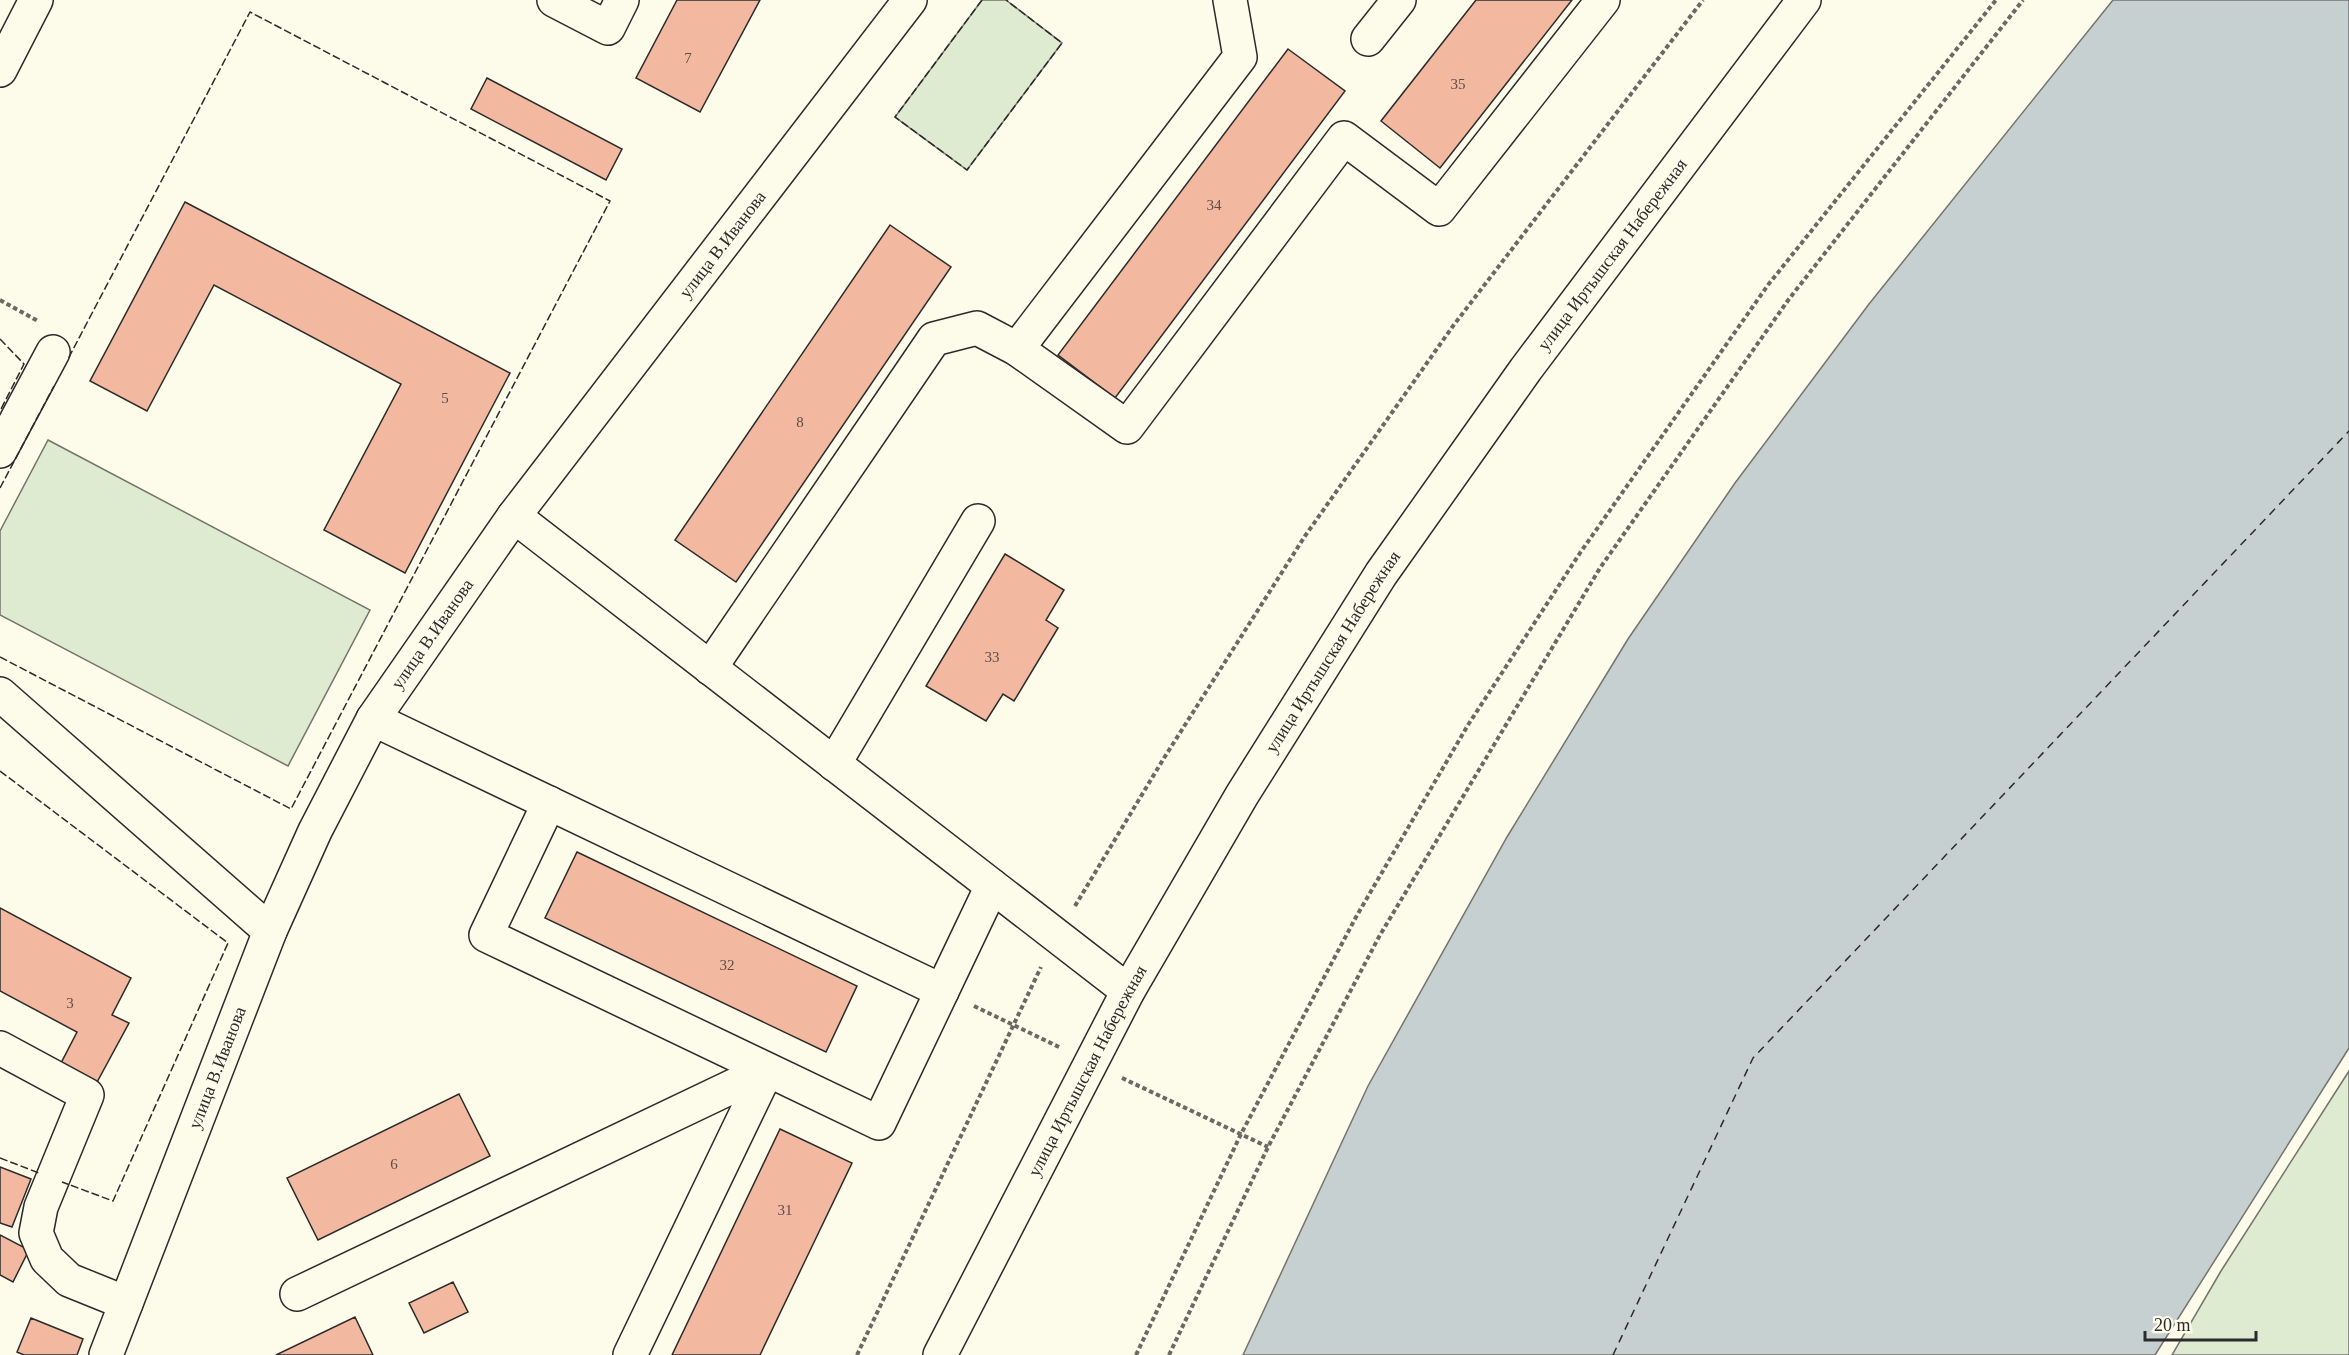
<svg xmlns="http://www.w3.org/2000/svg" width="2349" height="1355" viewBox="0 0 2349 1355" font-family="'Times New Roman',serif">
<style>
.green{fill:#deebd1;stroke:#74746e;stroke-width:1.5}
.water{fill:#c7d0d0;stroke:#74746e;stroke-width:1.5}
.lines{fill:none;stroke-linecap:round;stroke-linejoin:round}
.ferry{stroke:#2b2b2b;stroke-width:1.5;stroke-dasharray:8 6;stroke-linecap:butt}
.building{fill:#f2b8a0;stroke:#2b2b2b;stroke-width:1.5}
.minor-casing{stroke:#2b2b2b;stroke-width:36}
.major-casing{stroke:#2b2b2b;stroke-width:36}
.path{stroke:#6a6964;stroke-width:4;stroke-dasharray:4.5 3;stroke-linecap:butt}
.minor{stroke:#fdfbea;stroke-width:33}
.major{stroke:#fdfbea;stroke-width:33}
.fence{stroke:#2b2b2b;stroke-width:1.5;stroke-dasharray:8 3;stroke-linecap:butt}
.labels{text-anchor:middle;stroke-width:4.5;stroke-linejoin:round;paint-order:stroke}
.number-label{font-size:15px;fill:#5d4e48}
.street-label{font-size:18px;fill:#2b2b2b;stroke:#fdfbea}
</style>
<rect width="100%" height="100%" fill="#fdfbea"/>
<path class="green" d="M982,0H1006L1062,43L967,170L895,117Z
M48,440L370,610L288,766L0,615V531Z
M2349,1071V1355H2172L2221,1271Z"/>
<path class="water" d="M2113,0H2349V1048L2155,1355H1243L1368,1086L1507,837L1628,639L1735,483L1869,304Z"/>
<g class="lines">
<path class="ferry" d="M1613,1355L1753,1058L2349,431"/>
</g>
<path class="building" d="M677,0H760L700,112L636,78Z
M1476,0H1572L1440,168L1381,121Z
M1288,49L1345,91L1115,398L1058,355Z
M487,78L622,149L606,180L471,109Z
M185,202L510,373L405,573L324,530L401,384L214,285L147,411L90,381Z
M890,225L951,267L736,582L675,540Z
M1005,554L1064,590L1046,620L1058,628L1014,701L1003,694L986,721L926,686Z
M577,852L857,986L826,1052L545,918Z
M0,908L131,978L112,1015L129,1023L96,1084L60,1065L77,1032L0,991Z
M459,1094L490,1156L318,1240L287,1178Z
M780,1129L852,1163L805,1261L760,1355H672Z
M0,1167L31,1179L12,1227L0,1223Z
M0,1235L29,1250L13,1282L0,1275Z
M453,1282L468,1312L424,1333L409,1303Z
M355,1317L373,1355H276Z
M31,1318L83,1339L77,1355H24L17,1352Z"/>
<g class="lines">
<g class="minor-casing">
<g id="minor">
<path d="M554,0L608,28L622,0"/>
<path d="M1368,39L1399,0"/>
<path d="M0,70L36,0"/>
<path d="M1017,349L1240,57L1230,0"/>
<path d="M0,451L53,352"/>
<path d="M514,516L1128,991"/>
<path d="M710,668L934,339L977,328L1017,349L1127,427L1344,138L1439,209L1603,0"/>
<path d="M0,694L270,931"/>
<path d="M373,719L942,991L992,886"/>
<path d="M834,764L978,521"/>
<path d="M549,803L486,935L879,1123L942,991"/>
<path d="M0,1048L87,1095L41,1207L36,1233L47,1259L69,1280L126,1303"/>
<path d="M297,1294L767,1070"/>
<path id="s1" d="M106,1355L270,931L315,831L373,719L514,516L910,0"/>
<path d="M630,1355L767,1070"/>
</g>
</g>
<g class="major-casing">
<g id="major">
<path id="s2" d="M940,1355L1128,991L1242,795L1381,574L1526,369L1804,0"/>
</g>
</g>
<path class="path" d="M0,300L38,321
M1075,906L1164,758L1305,536L1453,326L1703,0
M974,1006L1059,1047
M1122,1078L1268,1147
M857,1355L1041,967
M1136,1355L1241,1134L1356,917L1468,725L1580,553L1768,285L1996,0
M1169,1355L1268,1147L1380,935L1600,568L1789,299L2023,0"/>
<use href="#minor" class="minor"/>
<use href="#major" class="major"/>
<path class="fence" d="M982,0L895,117L967,170L1062,43L1006,0
M0,339L24,364L0,411
M0,488L54,386
M0,657L291,809L610,201L250,12L68,359
M0,771L228,943L113,1201L62,1182
M0,1158L39,1173"/>
</g>
<g class="labels">
<g class="number-label">
<text x="688" y="63">7</text>
<text x="1458" y="89">35</text>
<text x="1214" y="210">34</text>
<text x="445" y="403">5</text>
<text x="800" y="427">8</text>
<text x="992" y="662">33</text>
<text x="727" y="970">32</text>
<text x="70" y="1008">3</text>
<text x="394" y="1169">6</text>
<text x="785" y="1215">31</text>
</g>
<g class="street-label">
<text dy="6" stroke="none"><textPath href="#s1" startOffset="1280">улица В.Иванова</textPath></text>
<text dy="6" stroke="none"><textPath href="#s2" startOffset="1292">улица Иртышская Набережная</textPath></text>
<text dy="6" stroke="none"><textPath href="#s1" startOffset="794">улица В.Иванова</textPath></text>
<text dy="6" stroke="none"><textPath href="#s2" startOffset="806">улица Иртышская Набережная</textPath></text>
<text dy="6" stroke="none"><textPath href="#s1" startOffset="308">улица В.Иванова</textPath></text>
<text dy="6" stroke="none"><textPath href="#s2" startOffset="320">улица Иртышская Набережная</textPath></text>
</g>
</g>
<path d="M2145 1331v9h111v-9" fill="none" stroke="#2b2b2b" stroke-width="3"/>
<text x="2154" y="1331" font-size="18" fill="#2b2b2b" stroke="#fdfbea" stroke-width="4.5" paint-order="stroke">20 m</text>
</svg>
